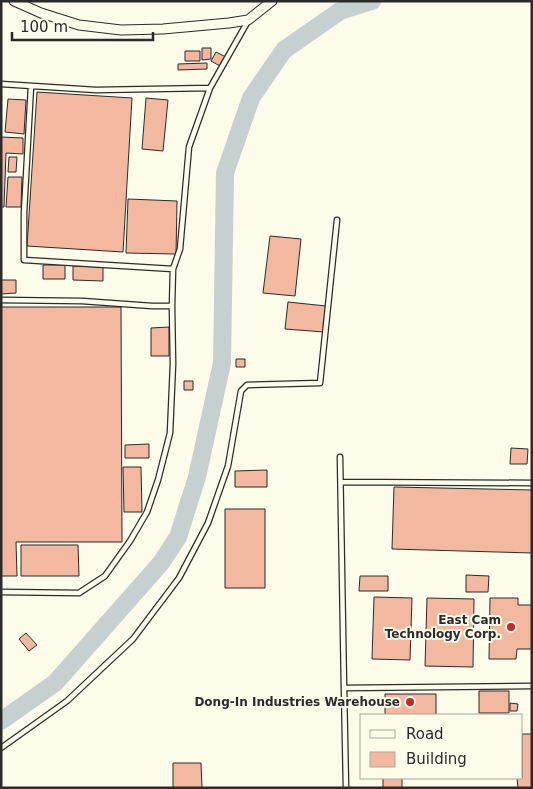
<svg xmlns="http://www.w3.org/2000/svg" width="533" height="789" viewBox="0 0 533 789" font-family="'DejaVu Sans',sans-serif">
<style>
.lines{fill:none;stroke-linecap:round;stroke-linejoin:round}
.river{stroke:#c7d0d0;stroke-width:18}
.building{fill:#f2b8a0;stroke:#2b2b2b}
.lane-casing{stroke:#2b2b2b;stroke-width:7}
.street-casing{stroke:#2b2b2b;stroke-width:11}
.lane{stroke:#fdfbea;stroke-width:4.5}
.street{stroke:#fdfbea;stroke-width:9}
.poi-dot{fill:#c62828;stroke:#fdfbea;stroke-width:2}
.labels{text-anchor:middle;stroke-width:4;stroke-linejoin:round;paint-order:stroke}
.poi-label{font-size:12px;font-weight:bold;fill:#2b2b2b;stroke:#fdfbea;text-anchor:end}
</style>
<rect width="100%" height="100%" fill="#fdfbea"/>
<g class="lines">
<path class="river" d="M1,721L55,683L161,563L178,537L197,477L222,363L225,173L251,98L284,50L340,11L372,1"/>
</g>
<path class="building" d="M202,48H211V59L202,60Z
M185,51H200V61H185Z
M216,52L226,57L220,66L211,61Z
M207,63V69L178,70V64Z
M37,92L132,98L123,252L27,246Z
M146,98L168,100L163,151L142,149Z
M8,99L26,100L24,134L5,132Z
M1,137L23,138V154L6,153L4,207H1Z
M9,157H17L16,172H8Z
M8,177H22L21,207H6Z
M128,199L177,201L176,254L126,253Z
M270,236L301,239L295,296L263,293Z
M43,265H65V279H43Z
M73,266L103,267V281L73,280Z
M1,280H16V293L1,294Z
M288,302L326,306L324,332L285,329Z
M1,307H121L122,542H16L17,576H1Z
M169,327V356H151V328Z
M236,359H245V367H236Z
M184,381H193V390H184Z
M149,444V458H125V445Z
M511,448L528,449L527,464H510Z
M123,467H141L142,512H124Z
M267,470V487H235V471Z
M394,487L532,490V553L392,549Z
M225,509H265V588H225Z
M21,545H78L79,576H21Z
M466,575L489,576L488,592H466Z
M360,576H388V591H359Z
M374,597L412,598L410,660L372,659Z
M427,598L474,599L473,667L425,666Z
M490,598H518V605H532V649H517L516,659H489Z
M26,633L37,645L29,651L19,639Z
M479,691H509V713H479Z
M385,694H436V715H385Z
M510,703L518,704L517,711H510Z
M522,734H532V788H518L517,778H522Z
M173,763H201L202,788H173Z
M383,778H402V788H383Z"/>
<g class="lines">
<g class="lane-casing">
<path id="lane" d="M1,84L96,90L210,88
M31,86L24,213V260L173,269L180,249L189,147L210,88L248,21
M1,300L82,301L152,306H172L173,364L170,433L158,480L147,512L130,541L105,576L79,593L1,592
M172,306L173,269
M340,457L344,688L532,686
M341,482L532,483
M344,688L346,788
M1,748L67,701L133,639L179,578L208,523L228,466L241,391L247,385L320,383L337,220"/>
</g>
<g class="street-casing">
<path id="street" d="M14,1L41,13L79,25L121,30L163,29L229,23L248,20L272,1"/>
</g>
<use href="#lane" class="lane"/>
<use href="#street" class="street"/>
</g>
<g class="poi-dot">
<circle cx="511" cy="627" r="5"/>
<circle cx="410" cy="702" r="5"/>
</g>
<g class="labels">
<g class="poi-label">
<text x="501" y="624">East Cam<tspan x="501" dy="14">Technology Corp.</tspan></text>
<text x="400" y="706">Dong-In Industries Warehouse</text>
</g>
</g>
<rect width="533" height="789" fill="none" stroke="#2b2b2b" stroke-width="5"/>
<rect x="360" y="714" width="162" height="65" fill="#fdfbea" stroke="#a9a89e"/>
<rect x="370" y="730" width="25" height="8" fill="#fdfbea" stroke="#a9a89e"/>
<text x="406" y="739" font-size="15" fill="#2b2b2b">Road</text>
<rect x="370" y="752" width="25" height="15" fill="#f2b8a0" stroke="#a9a89e"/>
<text x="406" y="764" font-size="15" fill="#2b2b2b">Building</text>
<path d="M12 32v8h141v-8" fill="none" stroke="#2b2b2b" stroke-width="2.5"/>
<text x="20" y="32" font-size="15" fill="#2b2b2b" stroke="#fdfbea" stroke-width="4" paint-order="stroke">100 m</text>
</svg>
